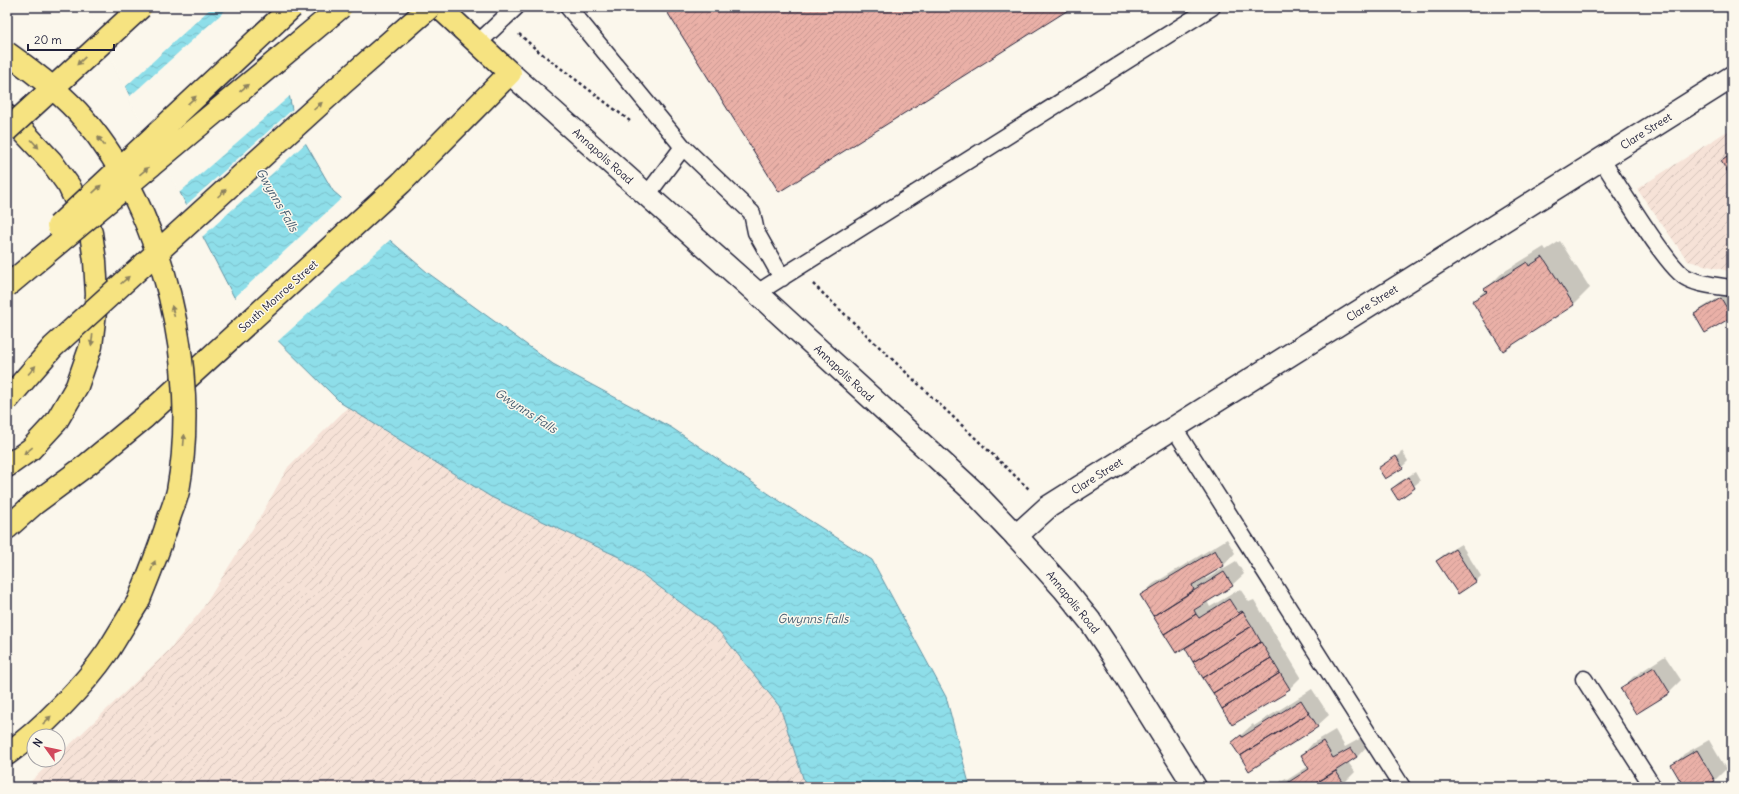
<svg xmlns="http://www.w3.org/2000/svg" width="1739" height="794" viewBox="0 0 1739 794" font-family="Delius,sans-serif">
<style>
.industrial{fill:url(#industrial-furrows)}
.water{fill:url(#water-waves);stroke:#6393a3}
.pier{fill:#fbf7ec}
.shadow{fill:#0003}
.building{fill:url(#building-hatch);stroke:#22223b}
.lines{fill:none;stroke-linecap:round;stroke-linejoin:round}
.lane-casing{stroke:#22223b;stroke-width:19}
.street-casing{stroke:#22223b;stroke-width:25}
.secondary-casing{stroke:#22223b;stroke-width:25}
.primary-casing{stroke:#22223b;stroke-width:25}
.highway-casing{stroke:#22223b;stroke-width:25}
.path{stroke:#22223b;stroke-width:2.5;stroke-dasharray:3 3;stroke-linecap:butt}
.lane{stroke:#fbf7ec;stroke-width:16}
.street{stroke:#fbf7ec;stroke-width:22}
.secondary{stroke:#fbf7ec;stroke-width:22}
.primary{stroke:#f6e381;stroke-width:22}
.highway{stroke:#f6e381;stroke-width:22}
.highway-bridge-casing{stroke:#22223b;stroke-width:25;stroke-linecap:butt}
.highway-bridge{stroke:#f6e381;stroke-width:22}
.oneway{fill:#8c825e}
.labels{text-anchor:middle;stroke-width:3;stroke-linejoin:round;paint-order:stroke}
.street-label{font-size:11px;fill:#22223b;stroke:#fbf7ec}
.water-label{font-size:12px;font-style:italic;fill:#425a6f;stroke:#fbf7ec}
</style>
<defs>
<pattern id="industrial-furrows" width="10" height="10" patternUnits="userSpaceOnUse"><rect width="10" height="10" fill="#f6e2d7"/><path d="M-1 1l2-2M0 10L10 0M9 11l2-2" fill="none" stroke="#d3c2b9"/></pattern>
<pattern id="water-waves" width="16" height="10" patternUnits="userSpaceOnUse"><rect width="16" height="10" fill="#8edee9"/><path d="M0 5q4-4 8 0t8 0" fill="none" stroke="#7abec9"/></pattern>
<pattern id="building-hatch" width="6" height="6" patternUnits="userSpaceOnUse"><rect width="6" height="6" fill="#eab0a7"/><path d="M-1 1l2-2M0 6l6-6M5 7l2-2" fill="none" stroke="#c89791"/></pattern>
</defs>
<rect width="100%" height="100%" fill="#fbf7ec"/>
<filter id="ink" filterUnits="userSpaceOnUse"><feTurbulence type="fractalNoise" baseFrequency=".025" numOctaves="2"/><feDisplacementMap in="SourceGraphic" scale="8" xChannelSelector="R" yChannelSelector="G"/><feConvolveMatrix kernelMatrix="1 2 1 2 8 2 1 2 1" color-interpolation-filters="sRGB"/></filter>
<g filter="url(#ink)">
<path class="industrial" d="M1732,128V272L1688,261L1637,189Z
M348,407L491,497L619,557L719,631L780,707L806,787H25L53,760H58V756L168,651L201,611L260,517L288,467Z"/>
<path class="water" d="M91,7H272L295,125L333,191L428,273L553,364L672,428L787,506L872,560L946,697L970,787H806L780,707L719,631L619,557L491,497L341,403L234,297L128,92Z"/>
<path class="pier" d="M89,7H212L124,88Z
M229,7H274L291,95L179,193L128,98Z
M294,108L297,124L307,142L202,237L185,206Z
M343,197L391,239L277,342L233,299Z"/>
<path class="shadow" d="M1732,151V177L1722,161Z
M1560,241L1590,288L1573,305L1473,302L1502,273L1544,247L1546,250Z
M1727,293L1732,301V316L1705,332L1695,315L1700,309Z
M1402,451L1408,461L1402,467L1379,468L1384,463V465L1401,454L1400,452Z
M1415,472L1420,481L1399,498L1392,489L1398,483Z
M1227,539L1235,553L1224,565L1204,576L1206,579L1236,561L1244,574L1232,585L1207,601L1210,607L1240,589L1249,602L1254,600L1301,677L1286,692L1233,724L1185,646L1176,652L1142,595L1153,584Z
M1461,544L1481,576L1475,582L1437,561L1443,555Z
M1665,656L1681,680L1669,692L1622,688L1633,677Z
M1312,689L1329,715L1317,726L1232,743L1253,724L1254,726Z
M1335,730L1345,747L1363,737L1368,745L1357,757L1348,762L1355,772L1344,783L1338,787H1275L1282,780L1286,778L1287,780L1309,766L1302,755L1313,743Z
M1709,740L1726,769L1715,780L1703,787H1686L1673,766L1684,754Z"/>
<path class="building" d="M664,7H1073L779,192Z
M1732,154V179L1721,161Z
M1543,257L1574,305L1503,351L1472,301L1487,292L1484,289L1527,262L1529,266Z
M1721,298L1732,317L1705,333L1694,314Z
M1396,456L1403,468L1385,479L1378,468Z
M1409,477L1415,488L1398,500L1391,489Z
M1455,549L1476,582L1458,594L1436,561Z
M1215,550L1224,566L1192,585L1194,590L1153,616L1140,595Z
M1224,572L1233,586L1194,610L1196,614L1164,634L1153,616Z
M1229,599L1238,613L1242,611L1243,612L1176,653L1164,634L1196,614L1199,618Z
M1243,612L1252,626L1193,662L1185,648Z
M1252,626L1261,642L1203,678L1193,662Z
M1261,642L1271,658L1213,693L1203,678Z
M1271,658L1280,673L1222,709L1213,693Z
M1654,667L1670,693L1636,714L1620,688Z
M1280,673L1290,689L1285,692L1286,693L1232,725L1222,709Z
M1301,700L1309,713L1240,756L1231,743L1241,735L1242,737Z
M1309,713L1318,727L1249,771L1240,756Z
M1323,741L1333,758L1351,748L1357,757L1310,787H1281L1309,769L1301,755Z
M1697,750L1715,781L1705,787H1684L1671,765Z
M1336,771L1344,784L1340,787H1310Z"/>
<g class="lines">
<g class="lane-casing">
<path id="lane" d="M568,7L683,147L647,195
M478,43L516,7
M683,147L752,213L756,232L782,278
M1601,159C1616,181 1668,270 1687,278C1701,285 1717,286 1732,288
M757,293L1212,7
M1174,428L1402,787
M1584,679L1653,787"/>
</g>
<g class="street-casing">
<path id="street" d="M1016,536L1048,507L1732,77"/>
</g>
<g class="secondary-casing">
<path id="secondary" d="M510,73L757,293L972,490L1016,536L1064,589L1090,621L1112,654L1195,787"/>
</g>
<g class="primary-casing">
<path id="primary" d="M7,528L34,504L88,464L145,417L401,183L510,73L439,7"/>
</g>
<g class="highway-casing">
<path id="highway" d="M7,116L21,129L51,161L69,186L91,233L95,261L97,295L91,346L77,386L56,422L31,449L7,466
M7,754C41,730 84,686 108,651C118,635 128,618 138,602"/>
</g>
<path class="path" d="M519,34L537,50L630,121
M813,284L1030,490"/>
<use href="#lane" class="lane"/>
<use href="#street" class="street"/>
<use href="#secondary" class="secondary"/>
<use href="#primary" class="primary"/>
<use href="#highway" class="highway"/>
<g class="highway-bridge-casing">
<path id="highway-bridge" d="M7,53C34,72 63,94 84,119C165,213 200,371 178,491C176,500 172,509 169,518C161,546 149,574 138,602
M7,130L141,7
M58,226L292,7
M7,286L341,7
M7,400L53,347L343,83L430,7"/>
</g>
<use href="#highway-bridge" class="highway-bridge"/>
</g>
<defs><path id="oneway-solid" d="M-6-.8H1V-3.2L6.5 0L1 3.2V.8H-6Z"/></defs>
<g class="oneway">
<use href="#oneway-solid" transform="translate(81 61) rotate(137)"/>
<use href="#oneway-solid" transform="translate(244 88) rotate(-40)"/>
<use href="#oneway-solid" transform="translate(192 100) rotate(-43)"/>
<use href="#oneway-solid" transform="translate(318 106) rotate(-42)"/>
<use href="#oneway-solid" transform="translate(101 141) rotate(-127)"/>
<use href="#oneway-solid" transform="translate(35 144) rotate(48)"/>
<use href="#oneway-solid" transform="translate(144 171) rotate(-40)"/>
<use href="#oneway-solid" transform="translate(97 189) rotate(-43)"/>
<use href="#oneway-solid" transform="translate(222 193) rotate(-42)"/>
<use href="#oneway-solid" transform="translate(125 280) rotate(-42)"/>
<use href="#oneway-solid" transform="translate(173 311) rotate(-104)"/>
<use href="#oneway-solid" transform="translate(92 340) rotate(97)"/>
<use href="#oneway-solid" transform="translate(32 370) rotate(-49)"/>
<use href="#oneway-solid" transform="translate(184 440) rotate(-85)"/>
<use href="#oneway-solid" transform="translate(28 451) rotate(141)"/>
<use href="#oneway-solid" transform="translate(153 566) rotate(-68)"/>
<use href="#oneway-solid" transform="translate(47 720) rotate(-44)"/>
</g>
</g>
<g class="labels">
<g class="street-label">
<text transform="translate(1646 131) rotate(-32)" y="4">Clare Street</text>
<text transform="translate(603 156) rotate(42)" y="4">Annapolis Road</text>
<text transform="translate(278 296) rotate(-42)" y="4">South Monroe Street</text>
<text transform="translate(1372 303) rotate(-32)" y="4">Clare Street</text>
<text transform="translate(844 373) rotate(43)" y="4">Annapolis Road</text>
<text transform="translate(1097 476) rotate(-32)" y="4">Clare Street</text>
<text transform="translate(1073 602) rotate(51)" y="4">Annapolis Road</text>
</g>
<g class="water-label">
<text transform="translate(277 200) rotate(60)" y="4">Gwynns Falls</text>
<text transform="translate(526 411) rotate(33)" y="4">Gwynns Falls</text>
<text x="813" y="623">Gwynns Falls</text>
</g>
</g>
<rect width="1739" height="794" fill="none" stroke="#fbf7ec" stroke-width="24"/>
<rect x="12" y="12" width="1715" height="770" fill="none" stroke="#22223b" stroke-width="1.5" filter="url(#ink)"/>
<g transform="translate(46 748) rotate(303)"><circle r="19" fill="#fbf7ec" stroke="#a4a2a5"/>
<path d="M0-3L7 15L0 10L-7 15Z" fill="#d1495b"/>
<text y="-6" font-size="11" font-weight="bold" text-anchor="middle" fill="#22223b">N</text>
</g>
<path d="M28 44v6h86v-6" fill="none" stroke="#22223b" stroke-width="2"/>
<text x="34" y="44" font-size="12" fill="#22223b" stroke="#fbf7ec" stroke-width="3" paint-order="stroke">20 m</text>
</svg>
